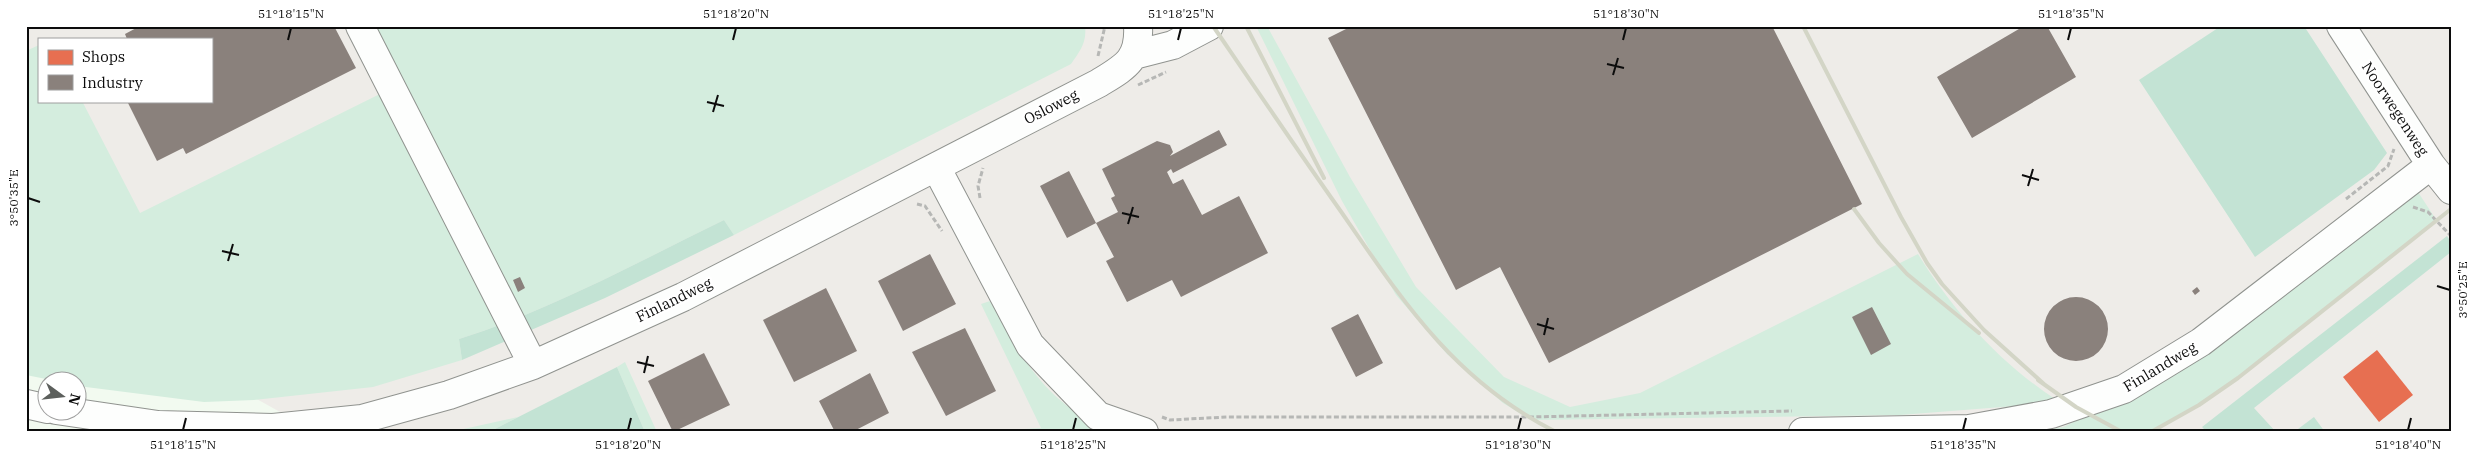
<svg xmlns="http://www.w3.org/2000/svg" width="2477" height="458" viewBox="0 0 2477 458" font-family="'IBM Plex Serif',serif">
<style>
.industrial{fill:#eeece8;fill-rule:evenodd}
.green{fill:#d4edde}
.forest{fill:#c3e3d4}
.shops{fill:#e76f51}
.industry{fill:#8a817c}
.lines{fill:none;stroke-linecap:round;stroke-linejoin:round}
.minor-casing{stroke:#90938f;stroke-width:30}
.path{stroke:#b6b7b5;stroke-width:3;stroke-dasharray:5 2.5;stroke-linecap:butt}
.minor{stroke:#fdfefd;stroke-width:28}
.rail{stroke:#d3d5c6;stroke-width:4}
.ticks{fill:none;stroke:#0c0c0c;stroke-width:2}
.labels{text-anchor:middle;stroke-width:5;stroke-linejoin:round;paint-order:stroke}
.street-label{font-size:15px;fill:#0c0c0c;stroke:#fff}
.neatline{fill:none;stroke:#0c0c0c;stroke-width:2}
.ticks-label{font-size:12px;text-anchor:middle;fill:#0c0c0c}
</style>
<rect width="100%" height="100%" fill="#f2faf0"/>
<path class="industrial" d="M26,26H2451V432H316L215,376L26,331ZM39,39H211V101H39Z"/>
<path class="green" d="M375,26H1085C1087,43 1080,51 1071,64L734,235L724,220C638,262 551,310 459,339L462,360L373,387L254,400L204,402L78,386V380H51L26,375V51L39,45V101H82L140,213L402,83Z
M1256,26H1267L1350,177L1416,287L1504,377L1570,407L1640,393L1918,254C1953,311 1999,362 2055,399L2015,406L1900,415L1531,420L1503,403L1447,354L1396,295L1342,201Z
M2418,192L2437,221L2305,326L2199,406L2164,426L2151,432H2037L2063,427L2120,401Z
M990,301C1023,361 1046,403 1112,432H973L1041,428L981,304Z
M625,362L657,432H645L617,367Z
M518,417L489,432H451L459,430Z"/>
<path class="forest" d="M2221,26H2304L2387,153L2374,170L2255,257L2139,80Z
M724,220L734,235L605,298L462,360L459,339C551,310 638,262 724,220Z
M2447,236L2451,242V252L2254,408L2276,432H2207L2202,427Z
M617,367L645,432H489Z
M2314,417L2325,432H2294Z"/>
<path class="shops" d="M2377,350L2413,395L2379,422L2343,377Z"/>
<path class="industry" d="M140,26H334L356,68L186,154L183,148L157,161L127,101H211V39H127L125,34Z
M1352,26H1772L1862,204L1549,363L1500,267L1456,290L1328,38Z
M2024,26H2047L2076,77L1972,138L1937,77Z
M1219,130L1227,145L1173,173L1171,169L1167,172L1173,184L1183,179L1202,215L1239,196L1268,253L1181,297L1172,280L1127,302L1106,261L1114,257L1096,223L1118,212L1111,198L1115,196L1102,169L1157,141L1170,145L1173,152L1170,156Z
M1069,171L1096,223L1067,238L1040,186Z
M930,254L956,304L903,331L878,281Z
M520,277L525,288L518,292L513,280Z
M2197,287L2200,291L2195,295L2192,291Z
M826,288L857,351L794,382L763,320Z
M2044 329a32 32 0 1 1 64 0a32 32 0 1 1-64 0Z
M1872,307L1891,344L1871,355L1852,317Z
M1358,314L1383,363L1356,377L1331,328Z
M965,328L996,391L946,416L912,352Z
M704,353L730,405L673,432L648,381Z
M870,373L889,413L852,432H835L819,401Z"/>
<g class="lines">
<g class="minor-casing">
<path id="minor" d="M360,26L533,365
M2341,26L2431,165L2451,190
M1134,55L1173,45L1209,26
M936,167L1030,345L1098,416L1144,432
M26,404L48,409
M56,410L158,425L273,428L362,419L449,395L533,365L683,297L1099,83C1125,67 1140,60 1138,26
M1803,432L1969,429L2051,414L2124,389L2201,342L2431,165"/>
</g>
<path class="path" d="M1098,56L1105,26
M1138,85L1166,72
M980,198L978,186L983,168
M2346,199L2388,166L2394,149
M917,204L925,206L942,231
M2413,207L2428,212L2451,236
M1162,417L1170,420L1227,417H1529L1792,411"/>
<use href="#minor" class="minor"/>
<path class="rail" d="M1213,26C1256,89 1298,151 1342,213C1404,303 1455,381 1556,432
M1246,26L1324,178
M1803,26L1901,217L1927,263L1942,284L1984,330L2044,384
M1854,209L1879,243L1907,274L1979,333
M2038,380L2076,407L2122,432
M2151,432L2199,405L2238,378L2451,209"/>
</g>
<path class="ticks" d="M288,40L291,28M733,40L736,28M1178,40L1181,28M1623,40L1626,28M2068,40L2071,28M1607,64L1624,68M1613,75L1618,58M707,102L724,106M713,112L718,95M2022,175L2039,180M2028,186L2033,169M28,198L40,202M1122,213L1139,217M1128,224L1133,207M222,251L239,255M228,261L233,244M2437,286L2450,290M1537,324L1554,329M1544,335L1548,318M637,362L654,366M644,373L648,356M183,430L186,418M628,430L631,418M1073,430L1076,418M1518,430L1521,418M1963,430L1966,418M2408,430L2411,418"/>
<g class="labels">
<g class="street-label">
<text transform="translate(1051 107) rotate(-27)" y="5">Osloweg</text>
<text transform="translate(2395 109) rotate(57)" y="5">Noorwegenweg</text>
<text transform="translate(674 300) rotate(-26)" y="5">Finlandweg</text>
<text transform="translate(2160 367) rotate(-31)" y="5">Finlandweg</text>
</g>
</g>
<rect width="2477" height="458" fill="none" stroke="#ffffff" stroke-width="55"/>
<rect x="38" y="38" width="175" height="65" fill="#ffffff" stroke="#9e9e9e"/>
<rect x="48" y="50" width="25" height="15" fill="#e76f51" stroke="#9e9e9e"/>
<text x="82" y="62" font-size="15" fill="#0c0c0c">Shops</text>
<rect x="48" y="75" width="25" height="15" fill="#8a817c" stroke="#9e9e9e"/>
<text x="82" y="88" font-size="15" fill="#0c0c0c">Industry</text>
<g transform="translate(62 396) rotate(105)"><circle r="24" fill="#ffffff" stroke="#9e9e9e"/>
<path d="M0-4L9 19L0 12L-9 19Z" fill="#5c5f5c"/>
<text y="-8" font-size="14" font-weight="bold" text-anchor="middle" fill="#0c0c0c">N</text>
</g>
<rect x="28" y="28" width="2422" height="402" class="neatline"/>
<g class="ticks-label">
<text x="291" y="18">51°18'15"N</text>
<text x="736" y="18">51°18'20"N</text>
<text x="1181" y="18">51°18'25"N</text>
<text x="1626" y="18">51°18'30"N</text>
<text x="2071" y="18">51°18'35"N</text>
<text transform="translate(14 198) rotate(-90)" y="4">3°50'35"E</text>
<text transform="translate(2463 290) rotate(-90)" y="4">3°50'25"E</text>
<text x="183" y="449">51°18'15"N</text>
<text x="628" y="449">51°18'20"N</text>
<text x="1073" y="449">51°18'25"N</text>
<text x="1518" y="449">51°18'30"N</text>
<text x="1963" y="449">51°18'35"N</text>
<text x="2408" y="449">51°18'40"N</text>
</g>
</svg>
